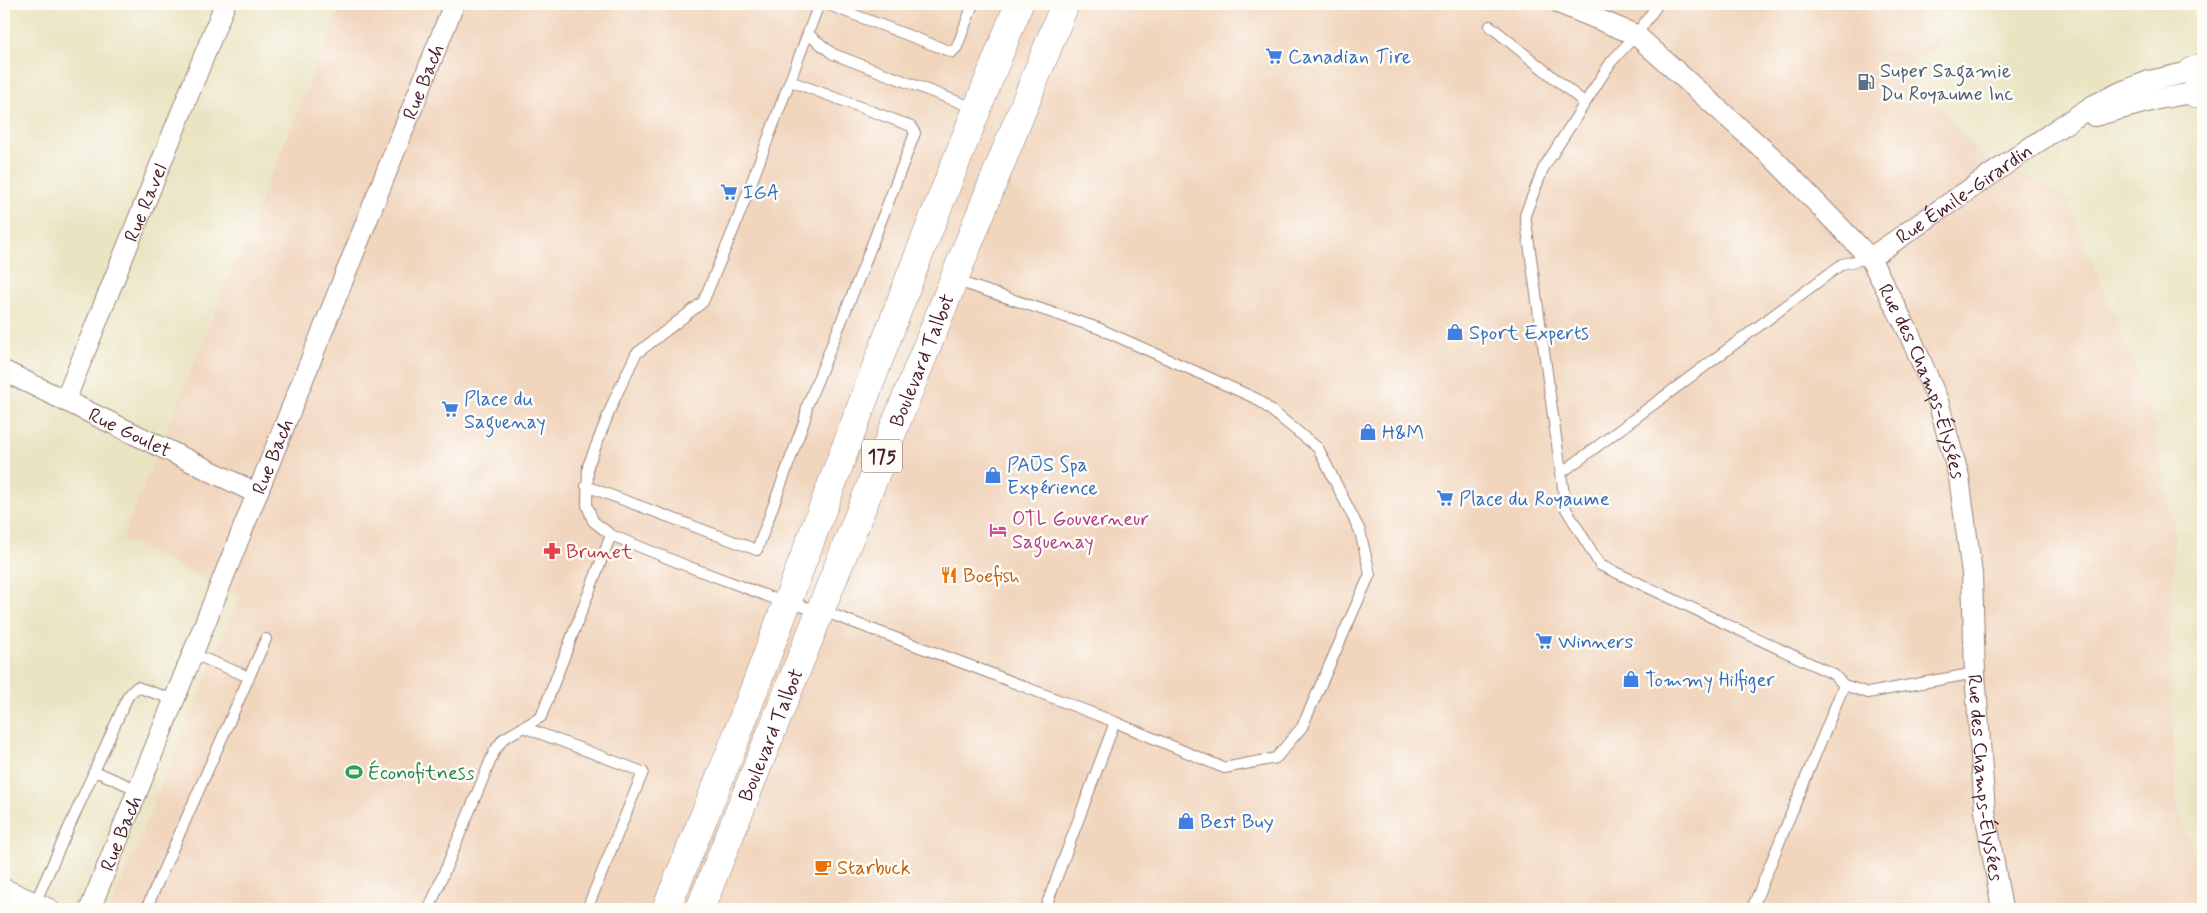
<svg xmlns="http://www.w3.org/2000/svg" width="2207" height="913" viewBox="0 0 2207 913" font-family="Mynerve,sans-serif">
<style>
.built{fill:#f1d5bd}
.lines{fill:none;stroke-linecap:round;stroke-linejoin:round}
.lane-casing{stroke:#9a8277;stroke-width:12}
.street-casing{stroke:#9a8277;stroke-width:22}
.secondary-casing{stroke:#9a8277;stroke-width:29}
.primary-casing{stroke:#9a8277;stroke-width:29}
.lane{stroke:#fff;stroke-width:10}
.street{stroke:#fff;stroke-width:20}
.secondary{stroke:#fff;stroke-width:28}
.primary{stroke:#fff;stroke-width:28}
.labels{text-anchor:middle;stroke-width:5;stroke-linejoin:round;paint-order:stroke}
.shield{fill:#fdfcf7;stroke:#806168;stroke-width:1}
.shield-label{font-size:19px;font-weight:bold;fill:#4a1f2b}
.shop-label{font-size:20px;fill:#366cbe;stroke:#fdfcf7;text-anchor:start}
.service-label{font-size:20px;fill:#4e5e75;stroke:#fdfcf7;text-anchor:start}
.street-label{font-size:20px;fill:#4a1f2b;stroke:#fdfcf7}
.hotel-label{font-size:20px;fill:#b23c85;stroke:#fdfcf7;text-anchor:start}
.health-label{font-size:20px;fill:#be3a42;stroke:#fdfcf7;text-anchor:start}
.food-label{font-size:20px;fill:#c56008;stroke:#fdfcf7;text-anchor:start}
.leisure-label{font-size:20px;fill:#27864d;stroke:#fdfcf7;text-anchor:start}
</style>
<rect width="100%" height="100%" fill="#fdfcf7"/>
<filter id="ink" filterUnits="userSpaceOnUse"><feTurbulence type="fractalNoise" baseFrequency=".02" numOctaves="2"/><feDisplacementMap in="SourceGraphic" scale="10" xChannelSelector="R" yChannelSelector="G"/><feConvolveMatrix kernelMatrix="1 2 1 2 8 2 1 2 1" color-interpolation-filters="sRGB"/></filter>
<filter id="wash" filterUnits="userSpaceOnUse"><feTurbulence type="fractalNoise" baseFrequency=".0096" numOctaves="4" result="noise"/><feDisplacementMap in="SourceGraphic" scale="20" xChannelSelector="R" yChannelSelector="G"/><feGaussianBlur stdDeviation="1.12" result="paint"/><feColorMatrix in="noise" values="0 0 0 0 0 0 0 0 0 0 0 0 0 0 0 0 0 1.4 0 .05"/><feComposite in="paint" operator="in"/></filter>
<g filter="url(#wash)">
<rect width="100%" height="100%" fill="#eae4c3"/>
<path class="built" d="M341,4H1907L1949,34L1908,69L1980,156L2027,176L2067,199L2146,394L2175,529L2170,636L2176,798L2203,885V909H110L240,596L122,539Z"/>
</g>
<g filter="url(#ink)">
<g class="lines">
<g class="lane-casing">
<path id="lane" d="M819,4L735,226L703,302L636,354L614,400L588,466L587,505L593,521L611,535L687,566L786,603L820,610L979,669L1115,722L1224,768L1276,758L1302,727L1370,574L1360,531L1318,448L1257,399L1098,328L954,280
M826,4L952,52L957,47L973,4
M1658,4L1636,35L1611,62L1543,169L1525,215L1566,509L1600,565L1833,674L1844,685
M1490,26L1585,103
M808,34L833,54L977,109
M1560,474L1842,264L1870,258
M586,486L757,550L805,419L807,406L861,273L915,133L911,126L790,81
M193,654L249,677
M523,727L643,772L587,909
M95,771L138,790
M35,903L128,696L137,687L175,700
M146,909L266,639
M429,909L494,752L503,739L541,717L611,535
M1045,909L1115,722
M1752,909L1844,685L1868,693L1975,673"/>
</g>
<g class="street-casing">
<g id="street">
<path id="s1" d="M1561,4L1636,35L1773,158L1870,258L1908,331L1938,401L1959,477L1972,574L1975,673L1985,811L2002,909"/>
<path d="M2094,116L2158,99L2203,91"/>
<path id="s2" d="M1870,258L2057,129L2094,105L2123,91L2149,81L2203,69"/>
<path id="s3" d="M4,371L256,493"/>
<path id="s4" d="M65,401L225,4"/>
<path d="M4,889L49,909"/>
<path id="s5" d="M90,909L454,4"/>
</g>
</g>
<g class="secondary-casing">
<path id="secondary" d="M2193,71L2203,67
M2195,93L2203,94"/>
</g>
<g class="primary-casing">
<g id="primary">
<path d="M666,909L732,748L912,272L1019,4"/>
<path id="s6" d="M700,909L1065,4"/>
</g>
</g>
<use href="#lane" class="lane"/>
<use href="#street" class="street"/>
<use href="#secondary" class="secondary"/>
<use href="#primary" class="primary"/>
</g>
</g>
<defs>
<g id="supermarket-bare" transform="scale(1.35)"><path d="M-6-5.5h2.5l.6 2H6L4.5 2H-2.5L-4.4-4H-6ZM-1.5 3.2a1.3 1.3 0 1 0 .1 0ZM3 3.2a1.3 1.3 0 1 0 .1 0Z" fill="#3f7fe0" stroke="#fdfcf7" stroke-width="2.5" paint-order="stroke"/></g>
<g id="fuel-bare" transform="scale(1.35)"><path d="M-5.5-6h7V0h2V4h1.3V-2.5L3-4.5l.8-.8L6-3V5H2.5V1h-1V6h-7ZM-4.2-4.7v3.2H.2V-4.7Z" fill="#5c6f8a" stroke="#fdfcf7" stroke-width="2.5" paint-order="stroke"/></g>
<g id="shop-bare" transform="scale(1.35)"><path d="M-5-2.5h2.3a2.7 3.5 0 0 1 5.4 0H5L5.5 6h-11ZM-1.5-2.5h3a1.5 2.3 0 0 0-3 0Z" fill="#3f7fe0" stroke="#fdfcf7" stroke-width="2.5" paint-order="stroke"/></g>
<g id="hotel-bare" transform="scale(1.35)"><path d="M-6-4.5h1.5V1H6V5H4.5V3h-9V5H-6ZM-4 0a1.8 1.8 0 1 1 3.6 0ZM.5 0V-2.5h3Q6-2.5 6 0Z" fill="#d1479c" stroke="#fdfcf7" stroke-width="2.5" paint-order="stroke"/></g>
<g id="pharmacy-bare" transform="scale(1.35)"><path d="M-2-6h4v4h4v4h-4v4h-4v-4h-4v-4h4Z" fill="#e0444e" stroke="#fdfcf7" stroke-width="2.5" paint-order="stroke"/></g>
<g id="restaurant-bare" transform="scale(1.35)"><path d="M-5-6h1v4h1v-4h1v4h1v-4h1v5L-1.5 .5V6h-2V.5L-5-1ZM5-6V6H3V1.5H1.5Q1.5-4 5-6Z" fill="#e8710a" stroke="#fdfcf7" stroke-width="2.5" paint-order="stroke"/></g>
<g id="stadium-bare" transform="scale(1.35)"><path d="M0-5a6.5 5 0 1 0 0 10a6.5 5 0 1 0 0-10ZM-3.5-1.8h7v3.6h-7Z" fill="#2e9e5b" stroke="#fdfcf7" stroke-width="2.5" paint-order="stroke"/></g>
<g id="cafe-bare" transform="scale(1.35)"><path d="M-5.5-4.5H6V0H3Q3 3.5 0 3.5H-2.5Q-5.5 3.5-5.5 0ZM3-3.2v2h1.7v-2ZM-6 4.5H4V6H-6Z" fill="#e8710a" stroke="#fdfcf7" stroke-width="2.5" paint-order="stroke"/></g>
</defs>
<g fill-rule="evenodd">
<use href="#supermarket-bare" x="1274" y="56"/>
<use href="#fuel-bare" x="1866" y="82"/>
<use href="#supermarket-bare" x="729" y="192"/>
<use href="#shop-bare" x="1455" y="332"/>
<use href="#supermarket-bare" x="450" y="409"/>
<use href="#shop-bare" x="1368" y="432"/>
<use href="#shop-bare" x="993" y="475"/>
<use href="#supermarket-bare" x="1445" y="498"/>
<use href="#hotel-bare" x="998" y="530"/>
<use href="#pharmacy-bare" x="552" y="551"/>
<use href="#restaurant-bare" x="949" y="575"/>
<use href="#supermarket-bare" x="1544" y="641"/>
<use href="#shop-bare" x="1631" y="679"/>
<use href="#stadium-bare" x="354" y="772"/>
<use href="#shop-bare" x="1186" y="821"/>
<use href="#cafe-bare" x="823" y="867"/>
</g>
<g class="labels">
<rect class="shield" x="862" y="439.5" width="40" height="33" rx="4"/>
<g class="shield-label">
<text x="882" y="463">175</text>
</g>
<g class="shop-label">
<text x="1288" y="63">Canadian Tire</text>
<text x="743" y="199">IGA</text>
<text x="1469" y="339">Sport Experts</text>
<text x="464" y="405">Place du<tspan x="464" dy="23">Saguenay</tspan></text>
<text x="1382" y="439">H&amp;M</text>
<text x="1007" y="471">PAŪS Spa<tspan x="1007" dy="23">Expérience</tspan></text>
<text x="1459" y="505">Place du Royaume</text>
<text x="1558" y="648">Winners</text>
<text x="1645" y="686">Tommy Hilfiger</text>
<text x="1200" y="828">Best Buy</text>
</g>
<g class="service-label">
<text x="1880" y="77">Super Sagamie<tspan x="1880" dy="23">Du Royaume Inc</tspan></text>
</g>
<g class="street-label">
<text dy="7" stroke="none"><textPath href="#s5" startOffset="892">Rue Bach</textPath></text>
<text dy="7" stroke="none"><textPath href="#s2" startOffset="114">Rue Émile-Girardin</textPath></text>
<text dy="7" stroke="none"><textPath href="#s4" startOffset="214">Rue Ravel</textPath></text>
<text dy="7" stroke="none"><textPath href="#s6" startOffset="592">Boulevard Talbot</textPath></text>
<text dy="7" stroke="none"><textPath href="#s1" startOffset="539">Rue des Champs-Élysées</textPath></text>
<text dy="7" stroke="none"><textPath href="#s3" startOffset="140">Rue Goulet</textPath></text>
<text dy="7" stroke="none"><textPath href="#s5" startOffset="488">Rue Bach</textPath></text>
<text dy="7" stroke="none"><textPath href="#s6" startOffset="188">Boulevard Talbot</textPath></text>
<text dy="7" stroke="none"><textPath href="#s1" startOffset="944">Rue des Champs-Élysées</textPath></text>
<text dy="7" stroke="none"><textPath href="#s5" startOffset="82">Rue Bach</textPath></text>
</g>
<g class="hotel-label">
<text x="1012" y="525">OTL Gouverneur<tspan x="1012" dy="23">Saguenay</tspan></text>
</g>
<g class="health-label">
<text x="566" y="558">Brunet</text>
</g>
<g class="food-label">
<text x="963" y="582">Boefish</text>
<text x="837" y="874">Starbuck</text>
</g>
<g class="leisure-label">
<text x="368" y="779">Éconofitness</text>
</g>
</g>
<rect width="2207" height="913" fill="none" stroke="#fdfcf7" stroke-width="20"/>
</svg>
